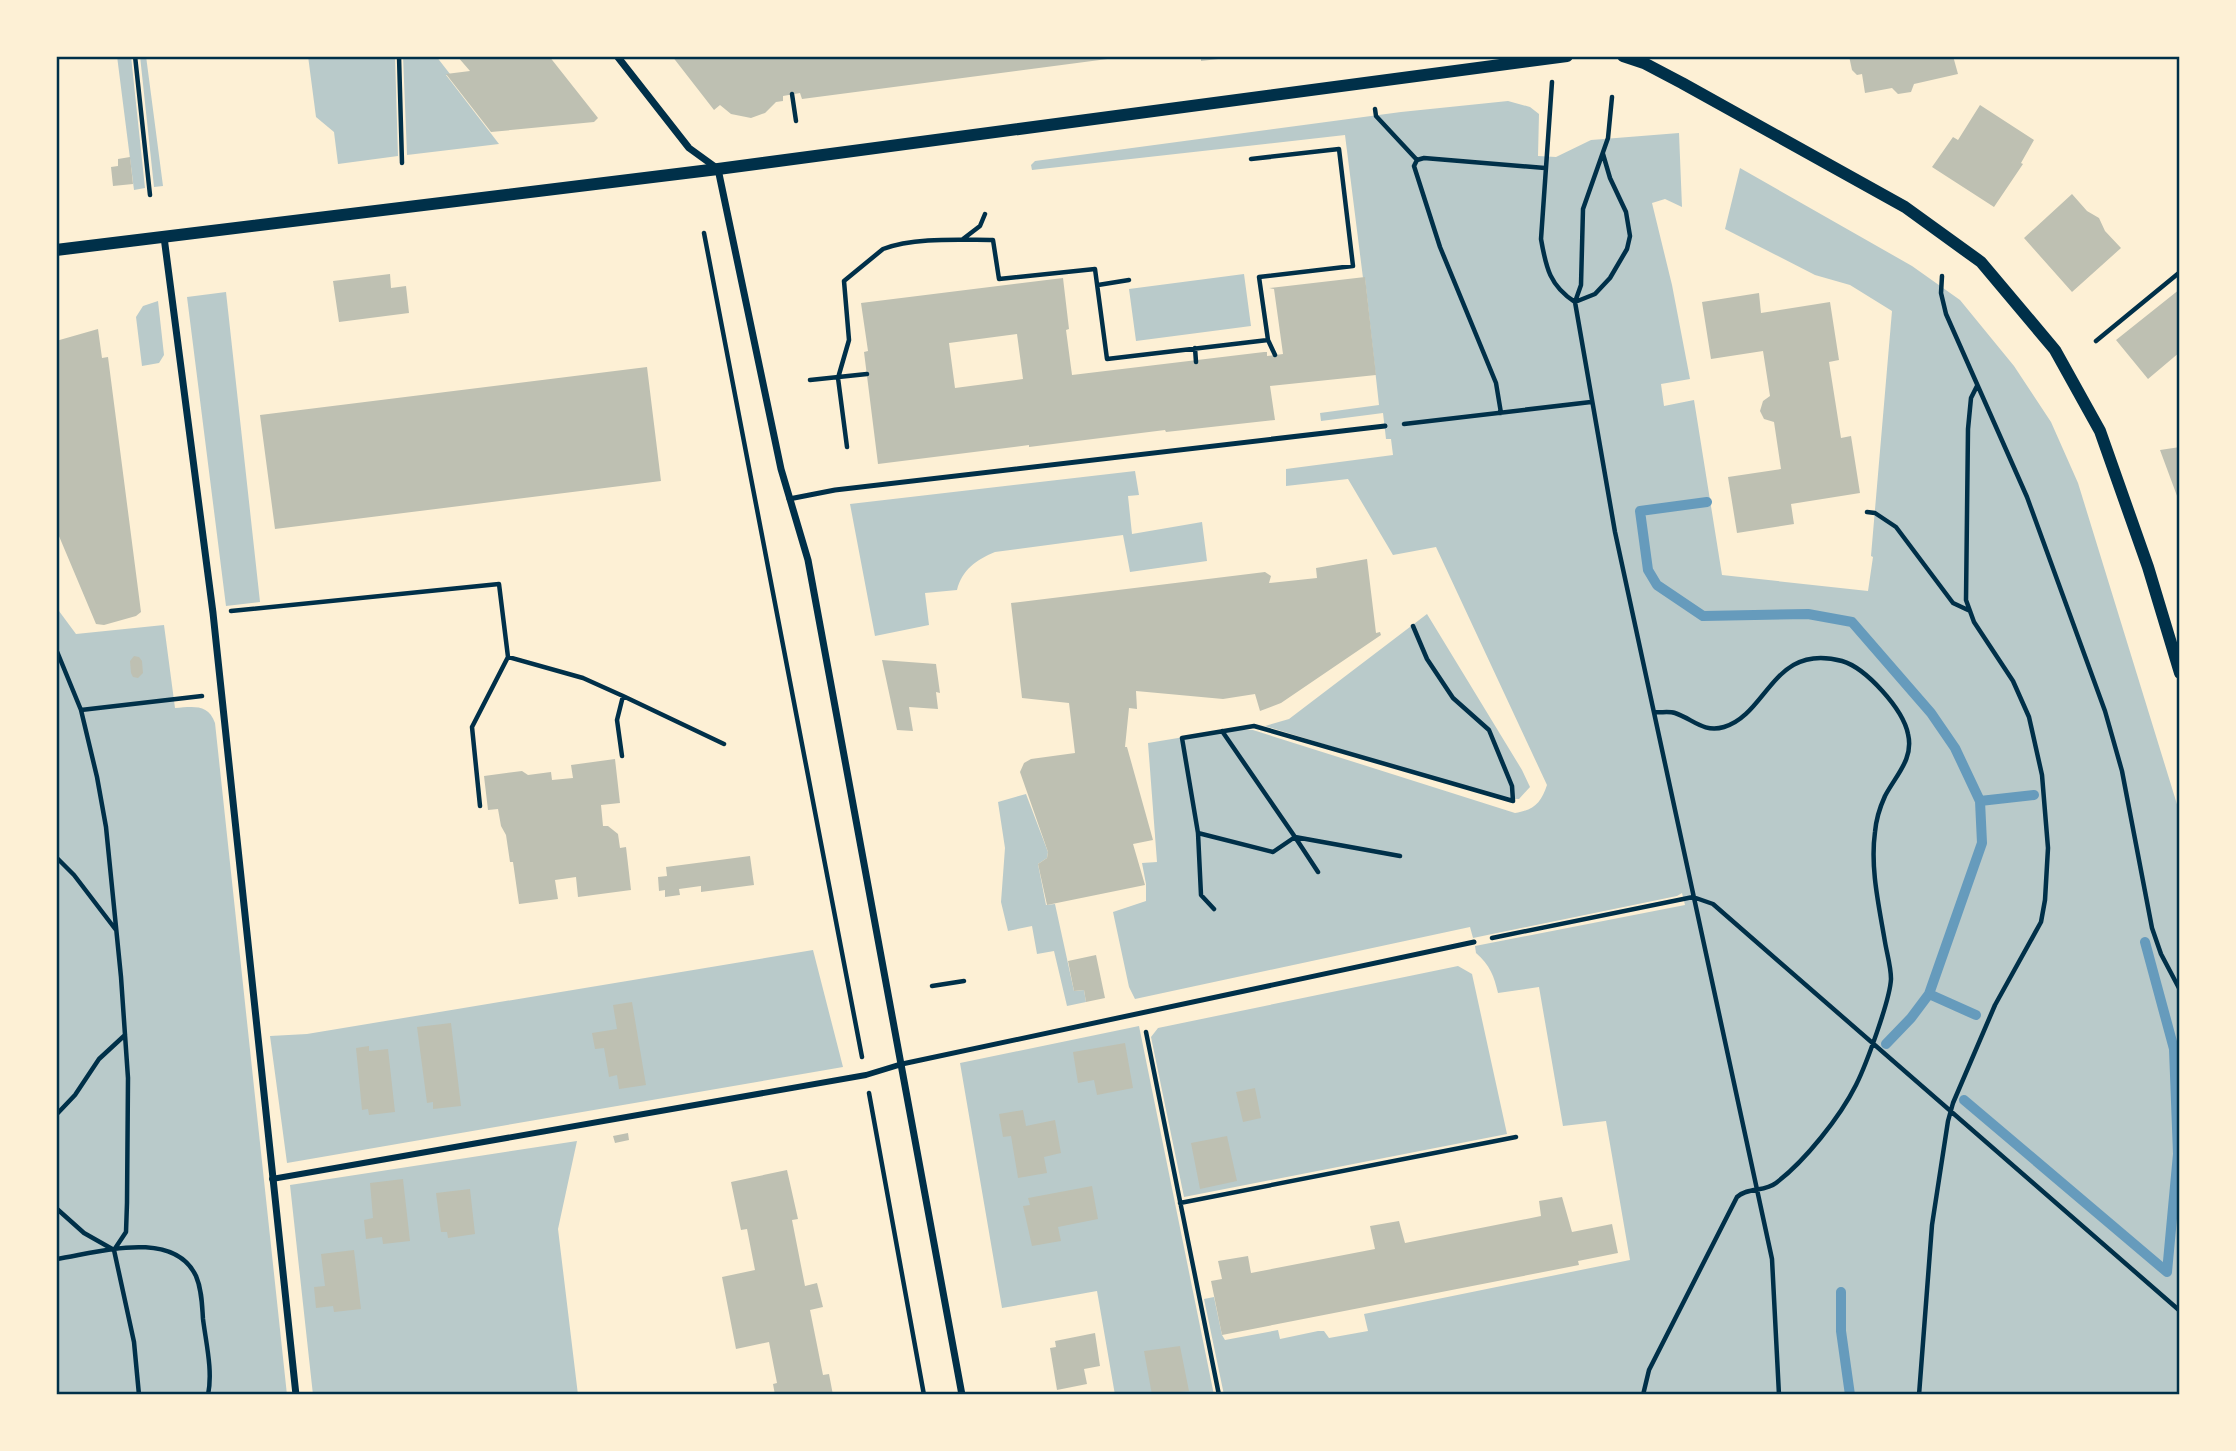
<svg xmlns="http://www.w3.org/2000/svg" width="2236" height="1451" viewBox="0 0 2236 1451" font-family="'Archivo Narrow',sans-serif">
<style>
.green{fill:#b9caca}
.lines{fill:none;stroke-linecap:round;stroke-linejoin:round}
.stream{stroke:#669bbc;stroke-width:10}
.building{fill:#bec0b2;fill-rule:evenodd}
.path{stroke:#003049;stroke-width:4.5}
.service{stroke:#003049;stroke-width:5}
.pedestrian{stroke:#003049;stroke-width:6}
.minor{stroke:#003049;stroke-width:7}
.tertiary{stroke:#003049;stroke-width:12}
.neatline{fill:none;stroke:#003049;stroke-width:2.5}
</style>
<rect width="100%" height="100%" fill="#fdf0d5"/>
<path class="green" d="M117,56H131L145,188L134,190Z
M140,56H146L163,186L154,187Z
M308,56H395L398,156L338,164L334,132L316,117Z
M403,56H436L450,74L446,75L499,144L407,155Z
M1508,101L1530,107L1539,114L1538,156L1556,157L1591,140L1679,133L1682,207L1665,199L1652,203L1672,285L1690,379L1661,384L1664,406L1694,400L1722,575L1868,591L1873,557L1871,556L1892,311L1850,285L1815,275L1725,229L1740,168L1912,266L1960,300L2014,366L2051,422L2078,483L2180,814V1395H1224L1204,1299L1214,1297L1222,1335L1225,1340L1278,1330L1280,1339L1318,1331H1324L1329,1338L1368,1331L1364,1314L1630,1260L1606,1121L1563,1126L1539,987L1498,993C1494,976 1490,965 1476,953L1475,946L1685,905L1682,893L1677,896L1473,938L1470,927L1135,999L1129,987L1113,912L1146,901V884L1142,863L1157,862L1148,743L1232,729L1253,730L1515,813C1534,810 1541,803 1547,785L1436,547L1393,555L1348,479L1286,486V469L1393,455L1391,439H1386L1383,413L1321,421L1320,413L1379,405L1365,279L1363,278L1345,135L1032,170L1031,165L1035,161L1401,112Z
M1244,274L1251,326L1136,341L1129,289Z
M226,292L260,602L226,606L187,297Z
M158,301L164,355L159,363L142,366L136,317L143,306Z
M1135,471L1139,495L1128,496L1132,534L1202,522L1207,561L1130,572L1123,535L995,552C976,560 962,570 957,590L925,593L929,625L875,636L850,504Z
M56,607L76,634L164,625L175,708C192,707 208,703 215,723L287,1395H56Z
M1427,614L1522,770L1530,787L1519,799L1499,798L1265,726L1289,719Z
M1026,794L1048,852L1047,858L1038,864L1046,905L1055,904L1074,991L1084,990L1086,1002L1067,1006L1054,951L1037,954L1032,926L1008,931L1001,902L1005,848L998,802Z
M813,950L843,1067L287,1163L270,1036L307,1034Z
M1458,966L1472,974L1507,1134L1184,1197L1151,1037L1158,1028Z
M1139,1026L1214,1395H1115L1097,1291L1002,1308L960,1063Z
M577,1141L558,1229L578,1395H313L290,1185Z"/>
<g class="lines">
<path class="stream" d="M1707,502L1640,511L1648,570L1657,585L1703,616L1808,614L1852,622L1931,713L1955,748L1980,801
M1929,994L1976,1015
M1886,1044L1911,1018L1929,994L1982,843L1980,801L2034,795
M1964,1100L2167,1272L2178,1154L2174,1049L2145,942
M1841,1292V1331L1850,1395"/>
</g>
<path class="building" d="M457,56H549L598,118L594,122L491,132L446,74L470,71Z
M672,56H1115V58L802,99L800,93L783,96V101L776,102L765,113L751,118L731,114L720,105L714,110Z
M1201,56H1227V58L1201,61Z
M1849,56H1953L1958,74L1914,84L1911,92L1898,94L1892,88L1865,93L1862,74L1857,75L1852,70Z
M1980,105L2034,140L2021,163L2023,164L1994,207L1932,167L1953,137L1958,140Z
M130,157L133,184L113,186L111,167L118,166V159Z
M2072,194L2087,211L2099,218L2105,231L2121,248L2072,292L2024,238Z
M390,274L391,288L406,286L409,313L339,322L333,281Z
M1365,277L1376,375L1270,386L1275,420L1166,432L1165,430L1029,447V445L878,464L864,352L868,351L861,303L1063,278L1069,329L1066,330L1072,375L1264,352H1267V356L1283,354L1274,289L1269,288ZM1017,334L1023,379L955,388L949,343Z
M2180,289V352L2148,379L2116,340Z
M1759,293L1761,313L1830,302L1839,360L1829,362L1841,438L1851,436L1860,493L1791,504L1794,524L1737,533L1728,477L1781,469L1774,422L1764,419L1760,411L1763,401L1770,396L1763,351L1711,359L1702,302Z
M98,329L102,358L108,357L141,612L136,616L104,625L96,624L56,529V341Z
M647,367L661,481L275,529L260,415Z
M2180,447V504L2160,450Z
M1367,559L1376,633L1380,632L1381,635L1281,703L1260,711L1255,694L1223,699L1136,691L1137,709L1129,708L1125,747H1127L1153,840L1133,844L1145,885L1047,905L1038,864L1047,858L1048,852L1020,772L1024,763L1031,759L1075,753L1069,703L1022,698L1011,603L1265,572L1271,576L1269,583L1317,578L1316,568Z
M134,656L139,657L142,661L143,673L138,678L133,677L131,673L130,661Z
M882,660L936,664L940,693L936,692L938,709L909,707L913,731L897,730Z
M615,759L620,803L601,805L603,826H608L618,834L620,848L626,847L631,890L578,897L576,877L555,880L558,899L519,904L513,862H510L506,835L501,826L498,809L488,810L484,776L522,771L528,775L551,772L552,780L573,778L571,765Z
M750,856L754,885L701,892V886L679,889L680,895L665,897V890L659,891L658,877L667,876L666,867Z
M1096,955L1105,998L1086,1002L1084,990L1074,991L1068,961Z
M632,1002L646,1085L619,1089L617,1075L609,1077L604,1048L595,1049L592,1033L617,1029L613,1005Z
M451,1023L461,1106L433,1109V1102L427,1103L417,1027Z
M1125,1043L1133,1088L1097,1095L1094,1080L1078,1083L1073,1052Z
M369,1046V1051L388,1049L395,1112L369,1115L368,1109L362,1110L356,1048Z
M1255,1088L1261,1118L1243,1122L1236,1092Z
M1023,1110L1026,1126L1055,1120L1061,1153L1044,1157L1047,1173L1018,1178L1011,1136L1003,1137L999,1114Z
M628,1133L629,1140L615,1143L613,1136Z
M1227,1136L1237,1181L1200,1189L1191,1143Z
M787,1170L798,1219L792,1220L805,1286L817,1283L823,1307L810,1310L823,1375L829,1374L833,1395H775L773,1384L777,1383L769,1342L736,1349L722,1277L755,1270L747,1229L741,1230L731,1182Z
M403,1179L410,1241L383,1244L382,1237L366,1239L364,1220L373,1218L370,1183Z
M1092,1186L1098,1219L1058,1227L1061,1241L1032,1246L1023,1206L1030,1205L1028,1198Z
M470,1189L475,1234L448,1238L447,1232H441L436,1193Z
M1562,1197L1572,1232L1612,1224L1618,1253L1578,1261L1579,1265L1222,1335L1211,1281L1222,1279L1218,1261L1248,1256L1251,1273L1375,1249L1370,1226L1399,1221L1405,1243L1541,1216L1539,1201Z
M354,1250L361,1309L334,1312L333,1306L316,1308L314,1287L325,1286L321,1254Z
M1095,1333L1100,1366L1084,1369L1087,1384L1057,1390L1050,1348L1056,1347L1055,1341Z
M1180,1346L1189,1391L1152,1395L1144,1351Z"/>
<g class="lines">
<path class="path" d="M135,56L150,195
M399,56L402,163
M1552,82L1541,239C1546,268 1550,286 1575,302L1615,532L1772,1259L1779,1395
M792,94L796,121
M1375,109L1376,116L1417,160
M704,233L862,1057
M963,239L980,226L985,214
M1942,276L1941,293L1946,314L2027,497L2105,711L2122,771L2152,928L2161,954L2180,990
M1098,285L1129,280
M1575,302L1581,285L1583,209L1608,138L1612,97
M1575,302L1595,294L1610,278L1627,249L1630,236L1626,212L1610,178L1603,154
M1268,340L1275,355
M2096,341L2180,272
M1195,348L1196,362
M810,380L867,374
M1501,413L1496,383L1440,247L1414,166L1417,160L1424,158L1545,168
M1404,424L1591,402
M847,447L838,378L849,340L844,281L883,249C914,237 960,240 993,240L999,279L1095,269L1107,359L1268,340L1259,277L1353,266L1339,149L1251,159
M1867,512L1875,513L1896,527L1953,603L1968,610
M231,611L499,584L508,657
M56,649L81,710L97,777L106,827L121,977L128,1078L127,1203L126,1232L114,1250
M81,710L202,696
M622,756L617,720L623,696L724,744
M480,806L472,727L508,657L583,678L623,696
M1198,833L1273,852L1295,837L1222,731
M56,857L74,875L116,930
M1318,872L1295,837L1400,856
M1214,909L1201,895L1198,833L1182,738L1254,726L1513,801L1512,786L1489,730L1453,698L1427,659L1413,626
M1492,938L1693,897L1713,904L2180,1311
M932,986L964,981
M1146,1032L1219,1395
M869,1093L924,1395
M56,1115L75,1095L99,1059L125,1035
M1180,1203L1516,1137
M56,1208L84,1233L114,1250L134,1342L139,1395
M56,1259C97,1253 173,1228 196,1276C202,1290 202,1305 203,1319C206,1343 213,1371 208,1395
M1643,1395L1649,1370L1737,1197C1748,1187 1765,1192 1776,1183C1805,1161 1840,1117 1856,1085C1866,1065 1890,1000 1891,979C1891,967 1887,954 1885,942C1879,906 1870,868 1875,832C1876,820 1880,807 1885,796C1896,775 1914,759 1908,734C1903,709 1866,668 1842,661C1773,642 1768,714 1724,727C1703,733 1693,719 1675,713C1669,711 1660,713 1654,712
M1919,1395L1932,1225L1948,1121L1953,1103L1995,1005L2041,922L2045,900L2048,848L2042,775L2029,717L2013,681L1974,622L1966,600L1968,429L1971,398L1977,386"/>
<path class="service" d="M789,499L835,490L1385,426
M902,1064L1474,942"/>
<path class="pedestrian" d="M272,1179L866,1075L902,1064"/>
<path class="minor" d="M617,56L689,148L718,169L781,469L808,560L962,1395
M164,237L213,613L296,1395"/>
<path class="tertiary" d="M1623,56L1644,63L1682,83L1905,207L1981,262L2055,350L2100,431L2148,567L2180,673
M56,250L718,169L1567,56"/>
</g>
<rect width="2236" height="1451" fill="none" stroke="#fdf0d5" stroke-width="116"/>
<rect x="58" y="58" width="2120" height="1335" class="neatline"/>
</svg>
